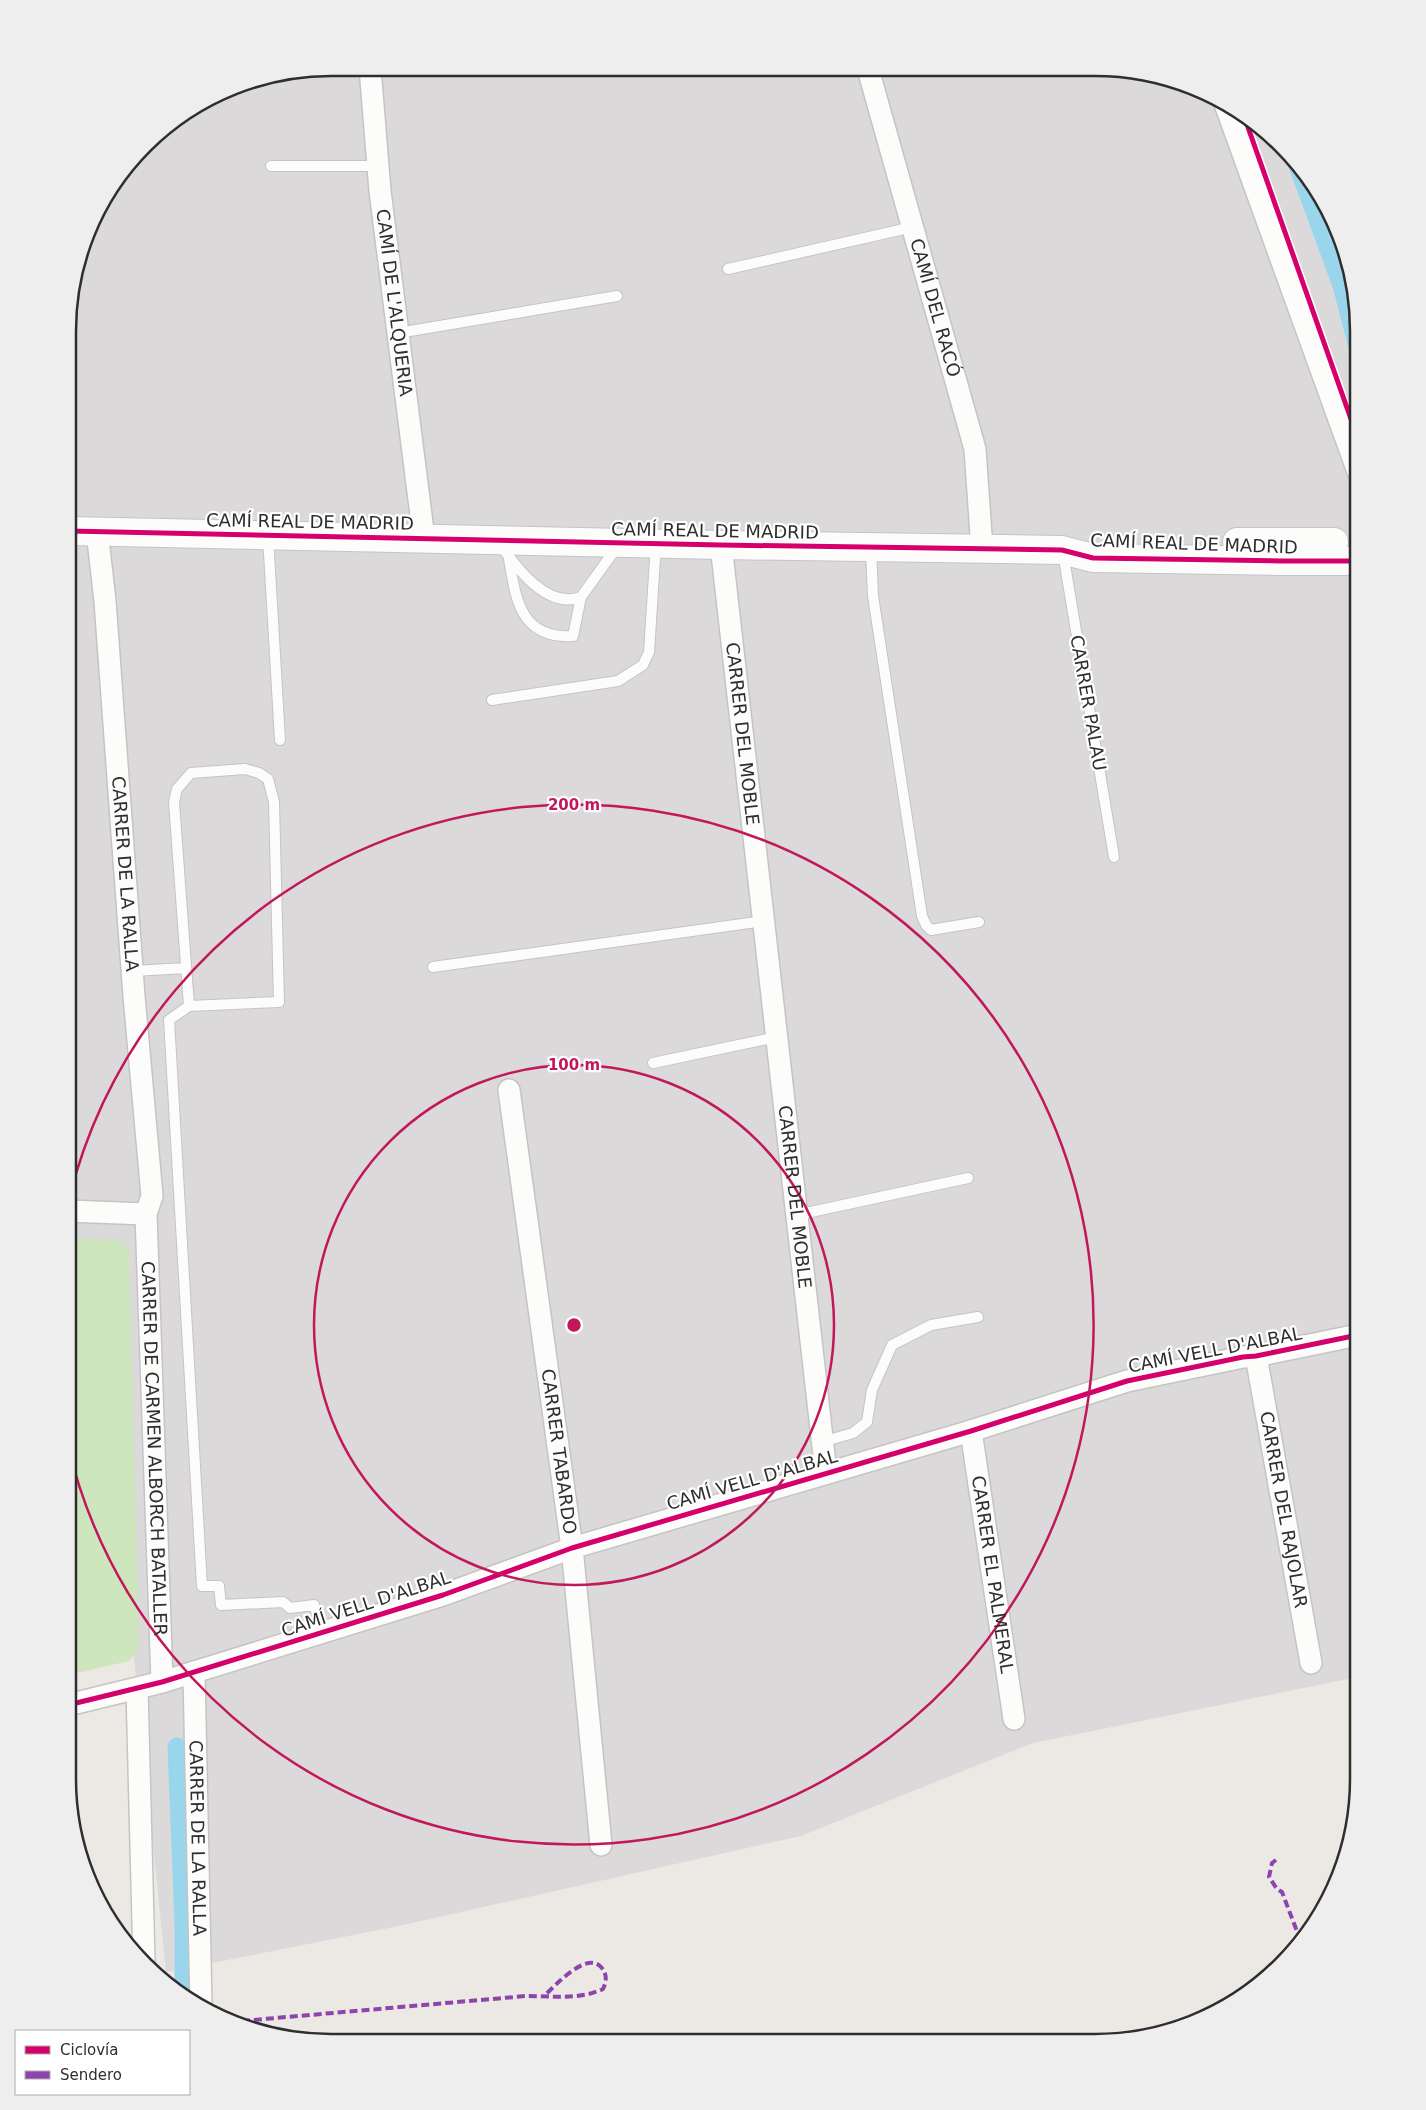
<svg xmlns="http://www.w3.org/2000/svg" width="1426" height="2110" viewBox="0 0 1426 2110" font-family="'DejaVu Sans',sans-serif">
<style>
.industrial{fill:#dcd9db}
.green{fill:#cee6be}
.water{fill:#99d6ec}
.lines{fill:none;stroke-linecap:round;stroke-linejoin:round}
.canal{stroke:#99d6ec;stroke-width:19}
.lane-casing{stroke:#c5c4c5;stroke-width:12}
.street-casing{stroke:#c5c4c5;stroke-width:24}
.secondary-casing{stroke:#c5c4c5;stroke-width:30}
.lane{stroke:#fcfcfb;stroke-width:10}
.street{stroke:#fcfcfb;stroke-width:21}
.secondary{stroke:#fcfcfb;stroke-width:28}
.quiet{stroke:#8e44ad;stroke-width:4;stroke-dasharray:8 4;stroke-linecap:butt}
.cycleway-casing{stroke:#fff;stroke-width:8}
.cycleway{stroke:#d6006c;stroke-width:5}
.ring{fill:none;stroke:#c2185b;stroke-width:2.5}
.labels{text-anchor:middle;stroke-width:4.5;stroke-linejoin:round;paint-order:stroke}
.street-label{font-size:18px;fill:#2e2e2e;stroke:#fff}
.rim{fill:none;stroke:#2e2e2e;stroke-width:2.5}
.centre{fill:#c2185b;stroke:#fff;stroke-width:2.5}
.ring-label{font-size:15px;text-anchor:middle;font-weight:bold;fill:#c2185b;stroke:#fff;stroke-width:4.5;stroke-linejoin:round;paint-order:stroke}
</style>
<rect width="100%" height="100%" fill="#ece8e4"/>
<path class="industrial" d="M331,68L1130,70L1196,87L1255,122L1281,147L1333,289L1358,385V1677L1033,1743L801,1836L394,1927L166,1972L96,1286L68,1288L70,296L103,199L157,133L246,82Z"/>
<path class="green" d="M68,1238L120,1240L129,1250L139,1648L129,1661L68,1675Z"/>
<path class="water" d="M1281,147L1304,170L1338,230L1358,331V385L1333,289Z"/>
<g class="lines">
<path class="canal" d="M177,1747L184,1924V1996"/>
<g class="lane-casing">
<path id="lane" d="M271,166H378
M728,269L913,227
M398,333L617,296
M268,536L280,740
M499,543C516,567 547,610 581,597L617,547
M871,548L873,596L922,916L926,925L931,930L979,922
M1063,553L1114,857
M509,559C516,601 521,639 573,636L581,597
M492,700L618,681L643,665L649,652L656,544
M245,769L259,773L268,779L274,802L279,1002L189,1006L174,802L177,789L191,773Z
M433,967L764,921
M133,971L186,968
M189,1006L169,1020L202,1586H219L221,1605L283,1602L290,1608L314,1605L323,1632
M653,1063L777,1037
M797,1215L968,1178
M822,1442L853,1433L867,1422L872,1390L892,1345L931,1325L978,1317"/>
</g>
<g class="street-casing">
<g id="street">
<path id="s1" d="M370,68L380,191L424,539"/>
<path id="s2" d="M868,69L975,449L982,549"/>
<path d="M1225,104L1358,472"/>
<path id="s3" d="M97,531L105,601L134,996L152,1196L146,1214L162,1682"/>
<path id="s4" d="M721,545L826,1473"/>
<path id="s5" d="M509,1090L572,1548L601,1845"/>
<path d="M68,1211L146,1214"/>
<path id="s6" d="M1256,1356L1311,1663"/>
<path id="s7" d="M971,1431L1014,1719"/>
<path id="s8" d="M194,1672L201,2006"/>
<path d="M137,1689L144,1961"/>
<path d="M68,1705L162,1682L443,1595L572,1548L971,1431L1127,1381L1243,1357L1256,1356L1358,1335"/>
</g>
</g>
<g class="secondary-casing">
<path id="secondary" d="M69,531L721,545L1062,550L1093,558L1281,561H1358
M1237,542H1334"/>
</g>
<use href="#lane" class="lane"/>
<use href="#street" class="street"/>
<use href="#secondary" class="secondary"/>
<path class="quiet" d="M1276,1860L1272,1863L1269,1877L1277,1889L1282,1892L1301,1942
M230,2022L526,1996C552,1996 580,2000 603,1989C607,1980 607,1974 601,1967C586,1951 555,1986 544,1996"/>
<g class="cycleway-casing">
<path id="cycleway" d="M1244,116L1358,439
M69,531L721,545L1062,550L1093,558L1281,561H1358
M68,1705L162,1682L443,1595L572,1548L971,1431L1127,1381L1243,1357L1256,1356L1358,1335"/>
</g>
<use href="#cycleway" class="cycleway"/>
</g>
<g class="ring">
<circle cx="574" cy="1325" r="260"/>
<path d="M69 1199A520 520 0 1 1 68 1446"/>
</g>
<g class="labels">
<g class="street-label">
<text dy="6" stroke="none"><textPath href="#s1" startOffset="236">CAMÍ DE L'ALQUERIA</textPath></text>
<text dy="6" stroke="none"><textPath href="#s2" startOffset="248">CAMÍ DEL RACÓ</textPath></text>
<text transform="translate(310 522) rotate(1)" y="6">CAMÍ REAL DE MADRID</text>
<text transform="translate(715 531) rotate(1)" y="6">CAMÍ REAL DE MADRID</text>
<text transform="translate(1194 544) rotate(2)" y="6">CAMÍ REAL DE MADRID</text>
<text transform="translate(1088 703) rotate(80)" y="6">CARRER PALAU</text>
<text dy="6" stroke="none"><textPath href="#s4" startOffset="190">CARRER DEL MOBLE</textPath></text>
<text dy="6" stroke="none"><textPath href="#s3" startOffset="344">CARRER DE LA RALLA</textPath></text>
<text dy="6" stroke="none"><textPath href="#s4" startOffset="656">CARRER DEL MOBLE</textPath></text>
<text transform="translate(1215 1350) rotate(-11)" y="6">CAMÍ VELL D'ALBAL</text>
<text dy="6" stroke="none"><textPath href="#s3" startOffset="921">CARRER DE CARMEN ALBORCH BATALLER</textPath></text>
<text dy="6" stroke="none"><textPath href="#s5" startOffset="365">CARRER TABARDO</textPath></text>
<text transform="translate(752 1480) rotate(-16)" y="6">CAMÍ VELL D'ALBAL</text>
<text dy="6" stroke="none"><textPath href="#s6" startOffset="156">CARRER DEL RAJOLAR</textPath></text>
<text dy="6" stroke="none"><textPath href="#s7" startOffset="145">CARRER EL PALMERAL</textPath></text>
<text transform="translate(366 1604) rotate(-18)" y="6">CAMÍ VELL D'ALBAL</text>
<text dy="6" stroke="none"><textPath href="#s8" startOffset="166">CARRER DE LA RALLA</textPath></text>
</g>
</g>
<path d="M0 0H1426V2110H0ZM331 76H1095A255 255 0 0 1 1350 331V1779A255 255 0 0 1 1095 2034H331A255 255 0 0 1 76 1779V331A255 255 0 0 1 331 76Z" fill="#eee" fill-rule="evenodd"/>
<path class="rim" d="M331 76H1095A255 255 0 0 1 1350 331V1779A255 255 0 0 1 1095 2034H331A255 255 0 0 1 76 1779V331A255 255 0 0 1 331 76Z"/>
<circle cx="574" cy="1325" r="8" class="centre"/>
<g class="ring-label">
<text x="574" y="810">200 m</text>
<text x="574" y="1070">100 m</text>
</g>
<rect x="15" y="2030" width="175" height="65" fill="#ffffff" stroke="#ababab"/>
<rect x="25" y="2046" width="25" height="8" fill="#d6006c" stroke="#ababab"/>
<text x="60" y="2055" font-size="15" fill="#2e2e2e">Ciclovía</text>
<rect x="25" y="2071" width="25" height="8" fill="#8e44ad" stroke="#ababab"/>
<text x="60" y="2080" font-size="15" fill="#2e2e2e">Sendero</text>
</svg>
